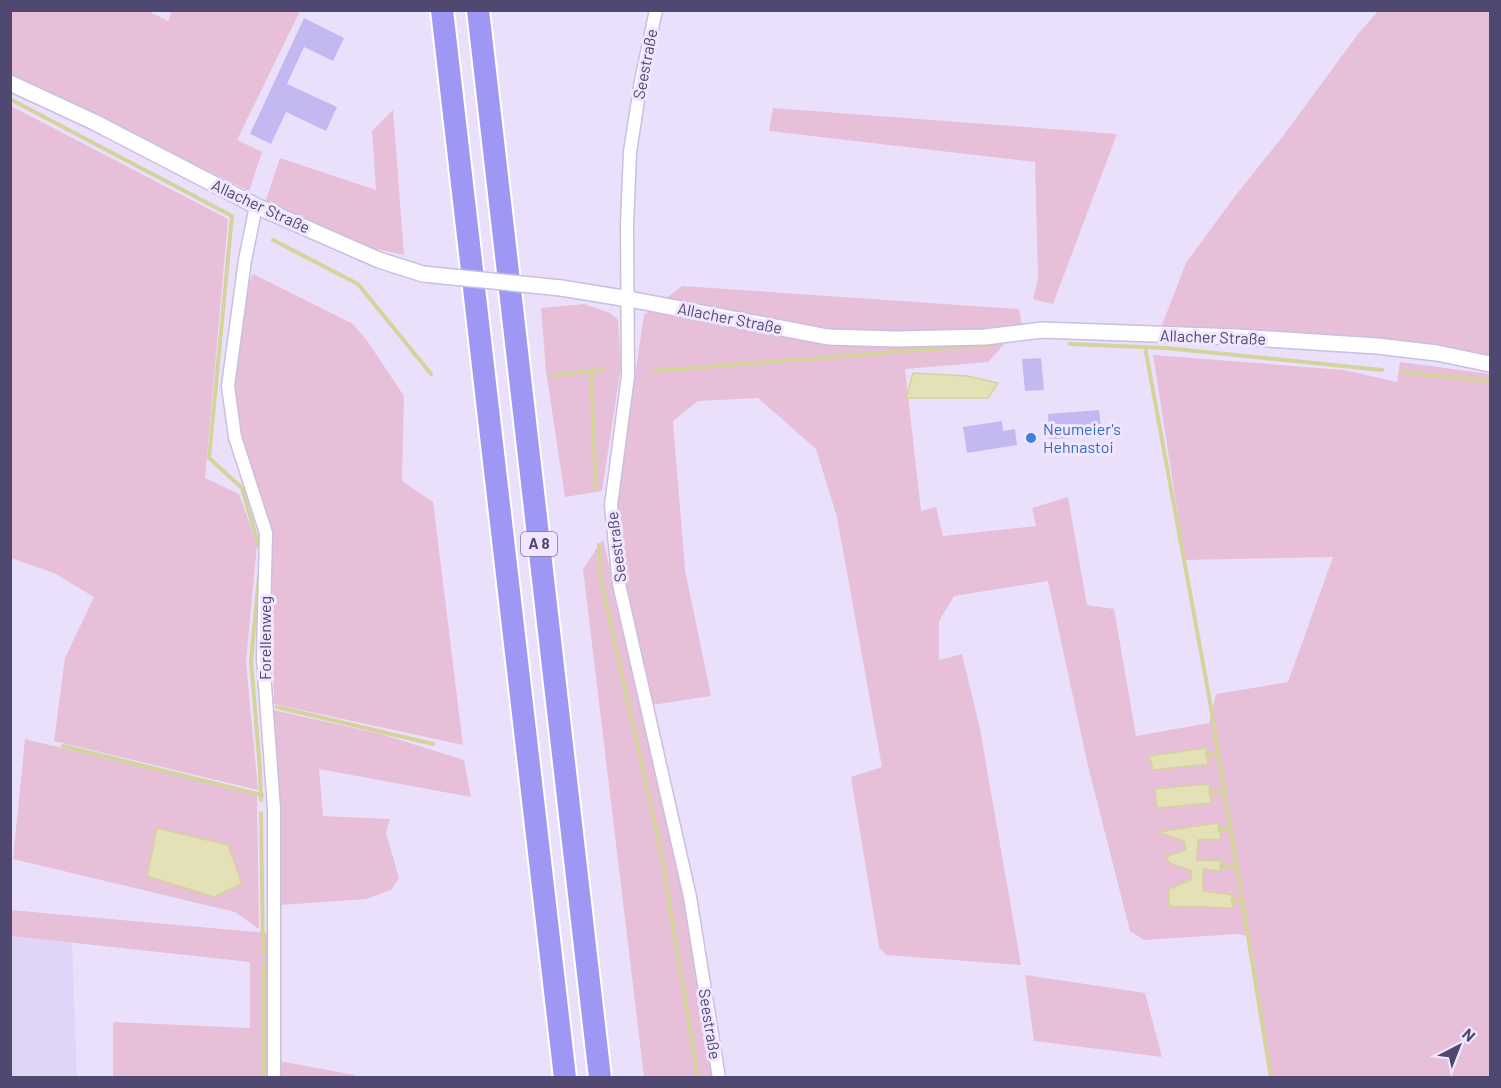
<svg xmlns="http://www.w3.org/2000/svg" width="1501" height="1088" viewBox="0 0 1501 1088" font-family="Barlow,sans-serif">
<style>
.residential{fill:#e1d5f7}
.green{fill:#e8bfd8}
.water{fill:#e4e1b6;stroke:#d5d39c;stroke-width:1.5}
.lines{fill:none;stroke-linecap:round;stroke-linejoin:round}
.stream{stroke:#d5d39c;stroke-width:4}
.building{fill:#c4b8f0}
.minor-casing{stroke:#c8bfe1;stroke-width:15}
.tertiary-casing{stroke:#c8bfe1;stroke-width:18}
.motorway-casing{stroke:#fff;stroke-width:26}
.minor{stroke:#fff;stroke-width:12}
.tertiary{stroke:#fff;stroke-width:15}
.motorway{stroke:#9e98f4;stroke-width:22}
.tertiary-bridge-casing{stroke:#c8bfe1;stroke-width:18;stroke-linecap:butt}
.tertiary-bridge{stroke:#fff;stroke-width:15}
.shop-dot{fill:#3f7fe0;stroke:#f0e6ff;stroke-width:2}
.labels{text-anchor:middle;stroke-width:6;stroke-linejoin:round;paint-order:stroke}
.shield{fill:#f0e6ff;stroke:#7f779c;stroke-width:1.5}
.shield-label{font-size:15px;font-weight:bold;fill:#4f4871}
.street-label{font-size:16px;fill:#4f4871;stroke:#f0e6ff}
.shop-label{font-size:16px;fill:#366cbe;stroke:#f0e6ff;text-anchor:start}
</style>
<rect width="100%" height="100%" fill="#ebe0fb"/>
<path class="residential" d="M11,936L72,943L77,1077H11Z"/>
<path class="green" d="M10,11H148L168,21L172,11H300L237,140L262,152L249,191L11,74Z
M1378,11H1490V359L1160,330L1186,263L1235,196L1283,136L1358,34Z
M11,106L228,219L205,478L239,494L257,544L246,662L258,790L54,741L65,658L94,597L54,573L11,558Z
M773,108L1117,134L1053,304L1033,299L1038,279L1035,162L769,131Z
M393,110L404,255L372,248L265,203L280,158L376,190L372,131Z
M253,274L353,324L368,342L404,396L402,481L433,502L463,745L274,704L271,529L238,437L235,390L244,294Z
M682,286L1019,309L1022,325L988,362L905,369L921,511L936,507L943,536L1036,526L1032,508L1068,497L1087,605L1114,609L1136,736L1209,723L1216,694L1288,682L1333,557L1185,560L1153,355L1344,370L1397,382L1400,362L1490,374V1077H1272L1250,937L1238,934L1144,940L1130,931L1088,766L1048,581L954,596L939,621V660L962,654L980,729L1021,965L886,955L879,947L851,777L882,767L837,517L816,449L758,398L698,401L673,421L685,570L711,696L652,705L624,584L615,507L644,315Z
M584,304L610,313L618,320L621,366L602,491L565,497L546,371L541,308Z
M603,539L676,859L713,1077H644L583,569Z
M273,710L381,734L464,760L471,797L319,769L323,816L390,819L386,833L399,878L391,890L366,899L281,905Z
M25,739L257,795L259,929L235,912L13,859Z
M10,910L267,933L279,1061L355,1075L356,1077H113V1022L250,1028V962L11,936Z
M1025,975L1145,993L1162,1057L1034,1041Z"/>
<path class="water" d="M913,373L967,376L998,383L988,398H906Z
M1206,748L1208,764L1153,770L1149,756Z
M1209,784L1211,803L1157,808L1155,789Z
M1218,823L1221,839L1198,840L1197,860L1221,861V871L1203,869V891L1232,895L1233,908L1169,906V889L1191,880L1192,871L1170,863L1165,857L1186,850L1184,841L1158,832Z
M157,828L228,845L242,884L214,897L147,876Z"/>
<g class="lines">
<path class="stream" d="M10,99L232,216L209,458L242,488L260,550
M273,240L358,284L431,374
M1070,344L1166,348L1382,370
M1145,347L1209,696L1271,1078
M591,371L596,488
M655,371L995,344
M1402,372L1490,381
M553,375L603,370
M599,545L601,580L661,852L698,1078
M259,575L251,661L260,770L261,800
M277,707L433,744
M63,746L262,795
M1207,755L1218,754
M1210,793L1224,792
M261,813L263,955
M1219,830L1230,829
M1221,867L1236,866
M1232,901H1242
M263,963L264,1078"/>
</g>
<path class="building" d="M304,18L344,38L333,61L304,47L287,84L337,107L326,131L286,112L271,144L250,134Z
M1041,358L1044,390L1025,391L1022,359Z
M1099,410L1102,437L1049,439L1048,414Z
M1002,421L1003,431L1015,429L1017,445L967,453L963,427Z"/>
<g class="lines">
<g class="minor-casing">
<path id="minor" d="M656,10L641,81L630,152L627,225L628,376L611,505L619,584L690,897L719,1078
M256,206L245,260L228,386L235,437L266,533L263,658L274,809V1078"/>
</g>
<g class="tertiary-casing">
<path id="tertiary" d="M10,83L94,122L256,206L379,260L423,274
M561,288L629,299L828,337L896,339L985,337L1042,330L1237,337L1377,346L1437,353L1490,364"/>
</g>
<g class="motorway-casing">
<path id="motorway" d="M442,10L565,1078
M478,10L600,1078"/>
</g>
<use href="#minor" class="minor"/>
<use href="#tertiary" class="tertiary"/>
<use href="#motorway" class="motorway"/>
<g class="tertiary-bridge-casing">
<path id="tertiary-bridge" d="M423,274L561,288"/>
</g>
<use href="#tertiary-bridge" class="tertiary-bridge"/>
</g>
<circle class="shop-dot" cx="1031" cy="438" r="6"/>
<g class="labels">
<rect class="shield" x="521" y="532" width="36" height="24" rx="4.5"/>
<g class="shield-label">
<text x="539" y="549">A 8</text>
</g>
<g class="street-label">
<text transform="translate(645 64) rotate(-79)" y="6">Seestraße</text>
<text transform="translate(261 206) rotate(25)" y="6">Allacher Straße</text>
<text transform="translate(730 318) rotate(11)" y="6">Allacher Straße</text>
<text transform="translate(1213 337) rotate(2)" y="6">Allacher Straße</text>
<text transform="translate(616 547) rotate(-97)" y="6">Seestraße</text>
<text transform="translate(265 638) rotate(-90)" y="6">Forellenweg</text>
<text transform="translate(710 1024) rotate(81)" y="6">Seestraße</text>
</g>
<g class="shop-label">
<text x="1043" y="435">Neumeier's<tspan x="1043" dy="18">Hehnastoi</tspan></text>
</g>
</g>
<rect width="1501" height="1088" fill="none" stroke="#4f4871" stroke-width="24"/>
<g transform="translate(1459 1046) rotate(42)" stroke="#f0e6ff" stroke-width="4.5" paint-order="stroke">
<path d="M0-4.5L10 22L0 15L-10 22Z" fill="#4f4871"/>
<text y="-9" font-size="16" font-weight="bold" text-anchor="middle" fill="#4f4871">N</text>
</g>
</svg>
